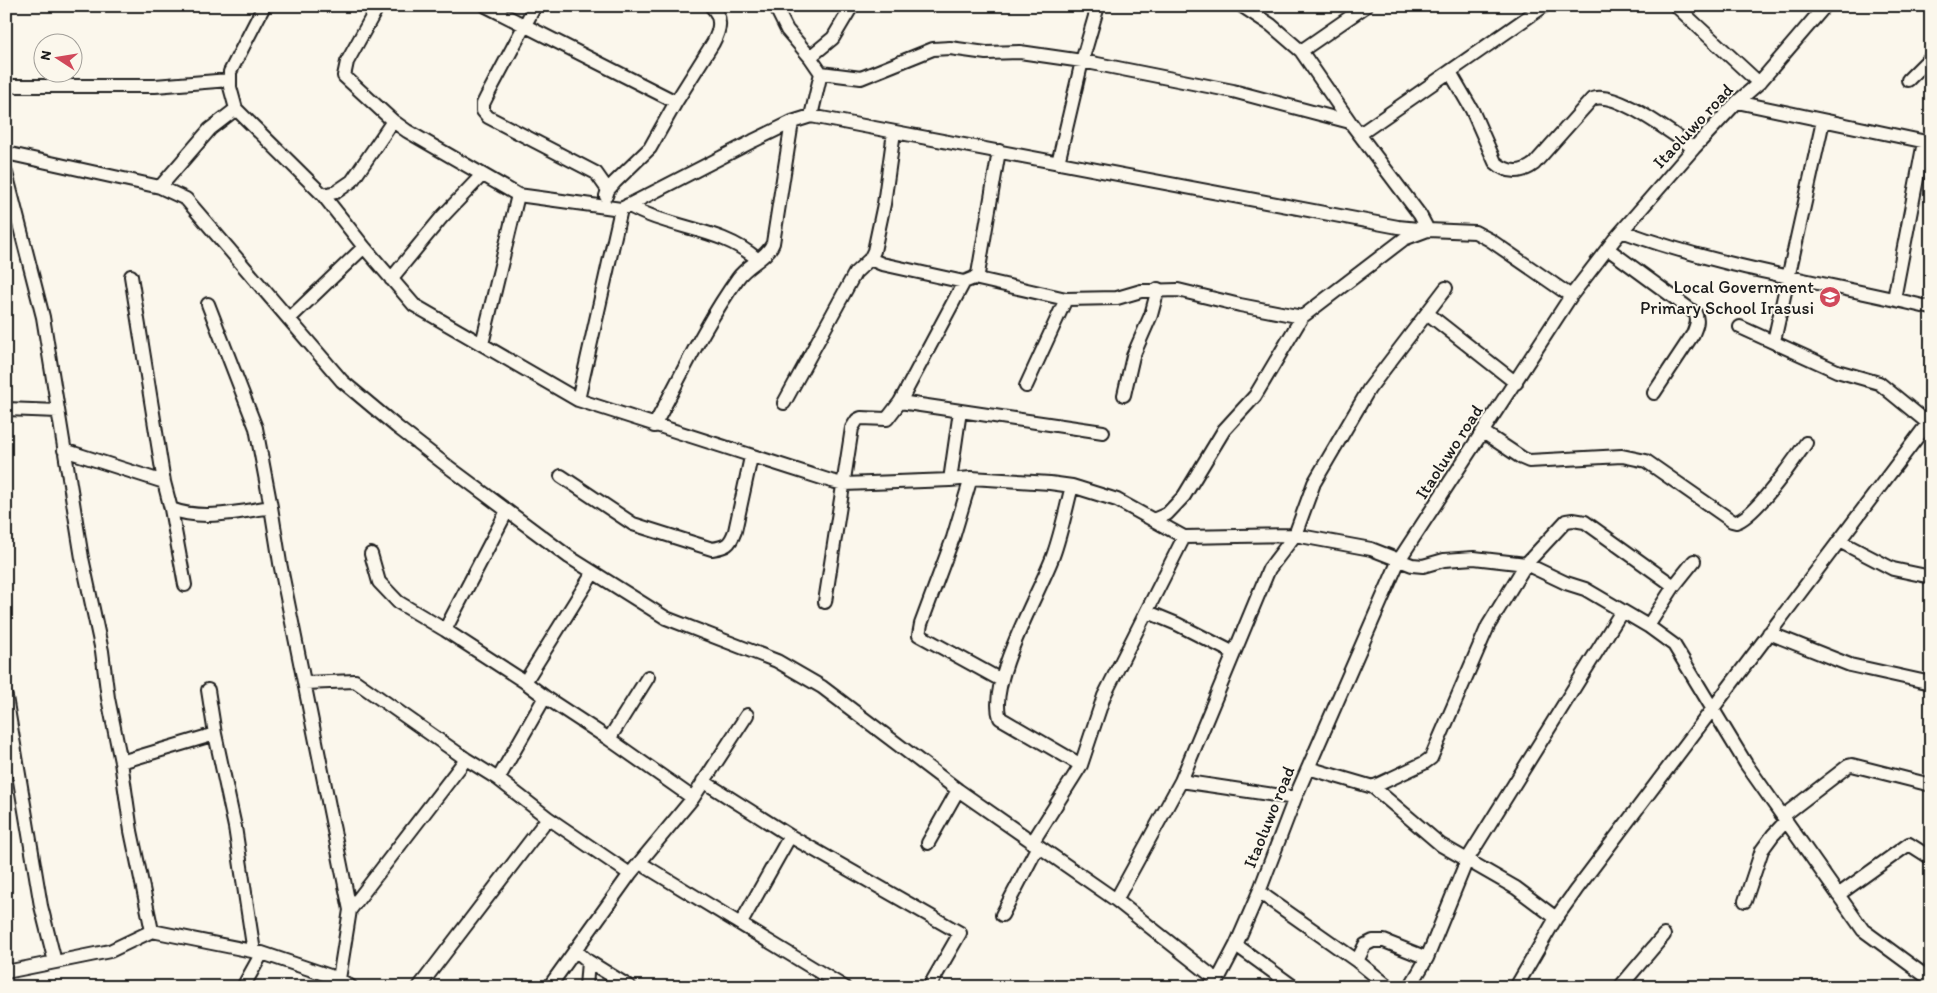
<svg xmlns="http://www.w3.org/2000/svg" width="1937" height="993" viewBox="0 0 1937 993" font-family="Itim,sans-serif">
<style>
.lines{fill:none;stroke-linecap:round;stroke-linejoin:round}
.minor-casing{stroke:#1c1c1c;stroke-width:16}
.minor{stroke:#fbf7ec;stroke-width:12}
.labels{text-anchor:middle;stroke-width:4;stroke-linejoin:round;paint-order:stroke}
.street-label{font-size:18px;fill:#1c1c1c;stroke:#fbf7ec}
.poi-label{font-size:18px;fill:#1c1c1c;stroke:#fbf7ec;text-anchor:end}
</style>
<rect width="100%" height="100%" fill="#fbf7ec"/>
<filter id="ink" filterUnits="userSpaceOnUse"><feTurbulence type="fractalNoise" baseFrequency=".02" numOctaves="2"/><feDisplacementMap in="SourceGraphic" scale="10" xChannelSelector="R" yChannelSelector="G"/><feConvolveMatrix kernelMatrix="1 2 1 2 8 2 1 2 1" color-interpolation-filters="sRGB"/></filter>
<g filter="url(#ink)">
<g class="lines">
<g class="minor-casing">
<path id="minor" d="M264,6L230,72V87L236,109L323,195L364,247L414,305L578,400L831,481L844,484L950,480L971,478L1050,483L1072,486L1117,500L1184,537L1295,535L1371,549L1412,565L1423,566L1444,560L1474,558L1526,564L1566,583L1585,589L1648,626L1674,645L1746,764L1863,930L1931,980
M378,6L347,62L344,76L393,121L407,131L518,195L621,209L753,141L792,122L811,116
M486,6L676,102
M535,6L487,96L483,104V111L488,117L596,173L608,190
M775,6L787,30L810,57L821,73L811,116L1398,227L1428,230L1475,232L1490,240L1571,296
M1676,6L1759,83
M1301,51L1366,6
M810,57L833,38L852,6
M1450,72L1472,110L1495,162C1507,173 1521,174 1534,164L1592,99C1615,89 1672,134 1694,148
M821,73L861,78L933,49L950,48L986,53L1020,52L1082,61L1233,91L1350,122
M1908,80L1931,57
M6,86H155L229,80
M1737,102L1931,143
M1360,134L1544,6
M6,153L160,187L186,199L342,381L397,427L450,468L569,557L666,618L777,661L822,687L958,790L1116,900L1217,980
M1058,163L1082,61L1098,6
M6,173L43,317L82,558L102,651L108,698L121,762L131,831L152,931
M160,187L210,129L236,109
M323,195L336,192L352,181L393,121
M606,196L608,190L615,182L650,148L676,102L713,43C720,30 723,18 711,6
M628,205C668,229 721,227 757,259
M1622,231C1722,268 1828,283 1931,308
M1608,249L1695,313C1699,321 1696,326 1693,334L1654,393
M870,259L882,264L964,282
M131,276L164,482L171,509C202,521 239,512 271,507L256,428L208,304
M974,278L1066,299L1117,298L1141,291L1178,290L1240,305L1302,317
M391,279L442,217L482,175
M1894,299L1924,142
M1427,313L1516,383
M289,319L364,247
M1740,327L1837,371L1879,383L1928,423
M1774,341L1823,121
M482,344L518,195
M1026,386L1066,299
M1124,395L1133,356L1151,315L1158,289
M578,400L621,209
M900,402L1103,432
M784,403L855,273L870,259L874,251L884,204L894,132
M6,409L58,411
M654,426C681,376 705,324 738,278C748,264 767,258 773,243L792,122
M1483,432L1522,458L1529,461L1622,456L1646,461L1732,521L1736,522C1755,517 1794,460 1806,443
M64,450L164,482
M561,476L633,524L712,549C726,547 730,545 735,531L751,457
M971,478L953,538L921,624L919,635L1001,680
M950,480L960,411
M1072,486C1066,509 1061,534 1053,556C1040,592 987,682 1000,718L1081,765
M271,507L280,563L350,910L339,979
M171,509L185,585
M1153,520L1167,514L1184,496L1224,430L1255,396L1302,317L1404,239L1428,230L1420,215L1350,122L1301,51L1271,25L1242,6
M1839,541L1893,569L1931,577
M371,554L379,582L398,602L445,630L525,682
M593,573L525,682L545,697L498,779L548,818L630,874
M825,602L852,428L857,420L861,418L887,419L900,402L964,282L974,278L978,274L999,151
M1148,612L1177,624L1234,653
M1648,626L1674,586L1694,561
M445,630L507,511
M1769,633L1850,665L1931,683
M305,683L355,681L466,759L498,779
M208,690L215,734
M6,697L41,906L55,962
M545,697L609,739L693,798
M609,739L648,677
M121,762L215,734L235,827L254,952
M1308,768L1373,787L1441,845L1516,888L1556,918
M703,781L790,836L960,933L929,987
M1373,787L1424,763L1431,758L1488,626L1526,564L1566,521L1573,520L1585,522L1674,586
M1295,798L1181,781L1269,569L1295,535L1314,483L1369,389L1446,288
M1783,816L1848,766L1852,765L1931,785
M928,843L958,790
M1032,843L1081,765L1104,696L1184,537
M640,863L844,987
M1259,892L1357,961L1389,987
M1838,895L1909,844L1931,858
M1116,900L1181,781
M1745,901L1762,850L1773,835L1786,821
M350,910L466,759
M1002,915L1038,846
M741,923L790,836
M1236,945L1294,987
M575,950L588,961L630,987
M1357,961L1365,945L1373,941H1384L1427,958
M6,972L110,951L152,931L262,953L339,979L351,987
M243,987L262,953
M419,987L548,818
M549,987L630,874L693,798L747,715
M586,987L588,961
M1214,987L1236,945L1259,892L1295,798L1399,560L1571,296L1614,240L1694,148L1737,102L1759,83L1825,6
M1410,987L1427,958L1467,860L1622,611
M1516,987L1556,918L1576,890L1931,419
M1620,987L1664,935"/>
</g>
<use href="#minor" class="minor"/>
</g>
</g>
<defs>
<g id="school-disc" transform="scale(1.125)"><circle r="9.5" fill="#d1495b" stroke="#fbf7ec"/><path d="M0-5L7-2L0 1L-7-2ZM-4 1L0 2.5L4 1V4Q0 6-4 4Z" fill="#fff"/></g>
</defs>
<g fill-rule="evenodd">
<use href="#school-disc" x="1830" y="297"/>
</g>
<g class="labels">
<g class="street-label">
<text transform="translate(1693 126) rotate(-47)" y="6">Itaoluwo road</text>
<text transform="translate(1449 452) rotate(-57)" y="6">Itaoluwo road</text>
<text transform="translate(1269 817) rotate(-68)" y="6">Itaoluwo road</text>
</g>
<g class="poi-label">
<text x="1814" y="293">Local Government<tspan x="1814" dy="21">Primary School Irasusi</tspan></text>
</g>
</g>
<rect width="1937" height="993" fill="none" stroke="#fbf7ec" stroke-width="25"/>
<rect x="12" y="12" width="1912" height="968" fill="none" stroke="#1c1c1c" stroke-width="2" filter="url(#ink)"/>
<g transform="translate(58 58) rotate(282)"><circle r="24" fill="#fbf7ec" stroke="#a29f99"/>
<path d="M0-4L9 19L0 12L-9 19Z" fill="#d1495b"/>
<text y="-8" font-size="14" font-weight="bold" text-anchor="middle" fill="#1c1c1c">N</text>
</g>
</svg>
